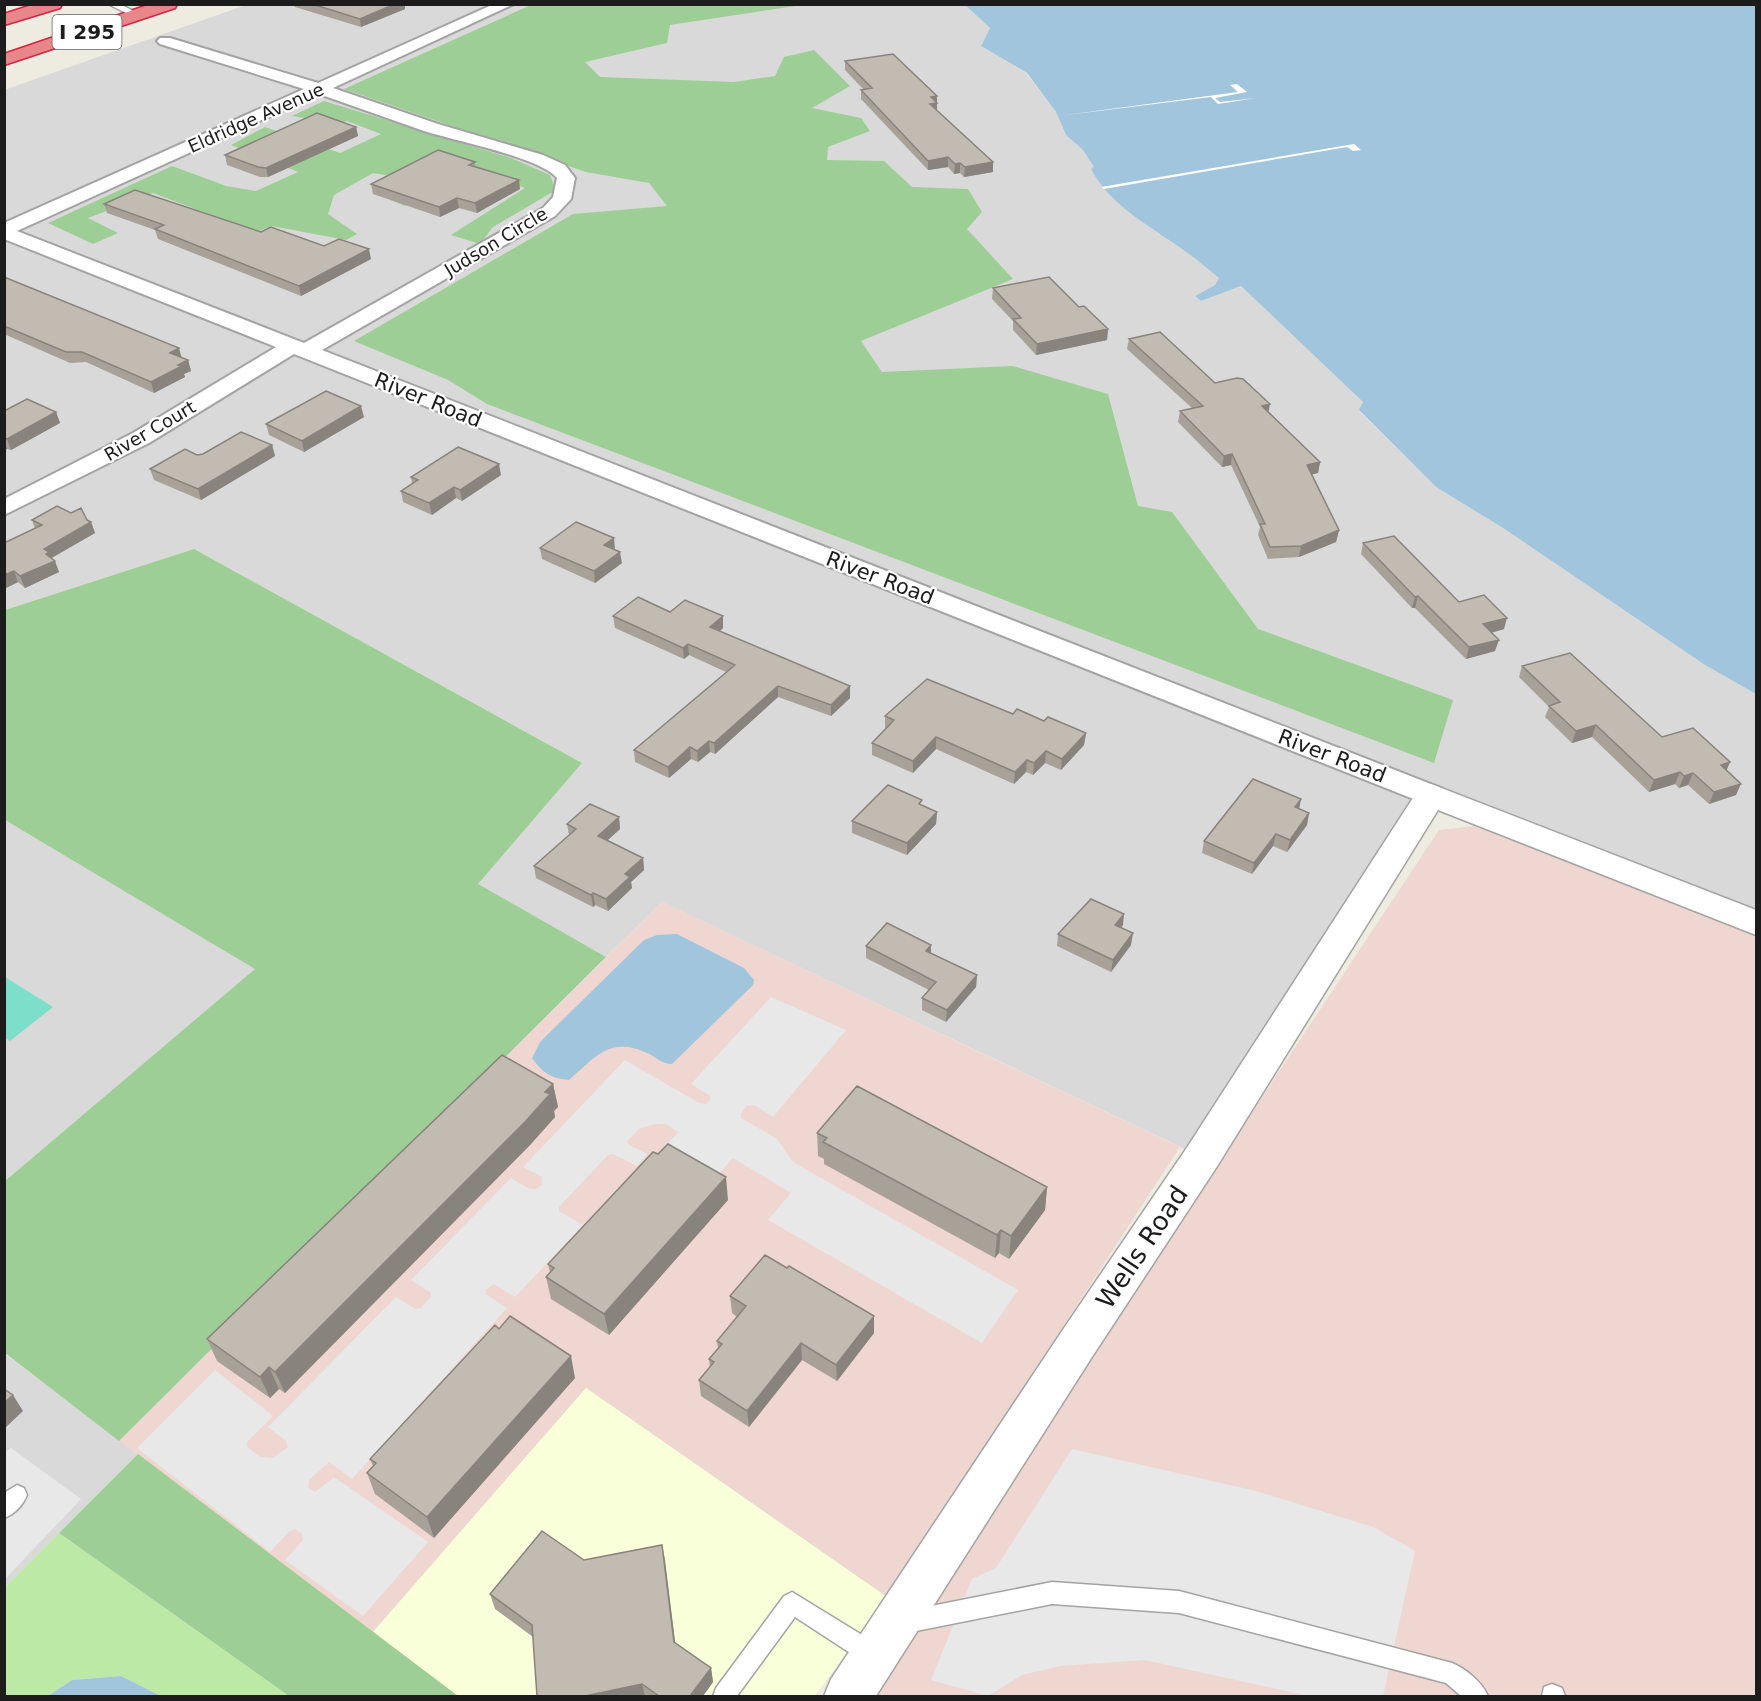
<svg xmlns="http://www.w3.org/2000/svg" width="1761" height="1701" viewBox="0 0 1761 1701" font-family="'DejaVu Sans',sans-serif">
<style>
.residential{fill:#dad9d9}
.commercial{fill:#efd6d0}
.education{fill:#f9ffd9}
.grass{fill:#bce9a6}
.forest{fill:#9dce95}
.pitch{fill:#7ddfc9}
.parking{fill:#e8e8e8}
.water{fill:#a1c5dc}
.pier{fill:#fff}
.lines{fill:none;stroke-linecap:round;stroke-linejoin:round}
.service-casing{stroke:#a3a3a3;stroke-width:3}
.minor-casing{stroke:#a3a3a3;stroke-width:4}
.tertiary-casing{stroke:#a3a3a3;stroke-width:3}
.motorway-casing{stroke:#d92143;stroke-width:3}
.service{fill:#fff;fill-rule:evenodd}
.minor{fill:#fff;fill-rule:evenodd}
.tertiary{fill:#fff;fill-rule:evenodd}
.motorway{fill:#e7878a;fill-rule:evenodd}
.wall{fill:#a7a198}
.shaded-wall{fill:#88837c}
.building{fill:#c2bbb1;stroke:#88837c;stroke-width:1.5}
.labels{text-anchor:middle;stroke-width:4.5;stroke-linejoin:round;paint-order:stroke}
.far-street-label{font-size:18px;fill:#1c1c1c;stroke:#fff}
.shield{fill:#fff;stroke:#606060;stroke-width:1.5}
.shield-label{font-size:20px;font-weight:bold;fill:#1c1c1c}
.street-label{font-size:21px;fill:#1c1c1c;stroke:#fff}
.near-street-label{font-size:26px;fill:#1c1c1c;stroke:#fff}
</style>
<rect width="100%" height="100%" fill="#eeece1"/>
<path class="residential" d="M246,5H965L990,28L981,46L1026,73L1056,112L1066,135L1083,150L1095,168L1091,169L1219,278L1215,285L1195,296L1201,301L1241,286L1363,402L1359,411L1436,487L1503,528L1705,665L1756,694V923L1431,795L1202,1157L662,902L606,957L477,884L582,763L194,549L5,610L4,90Z
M5,820L256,969L5,1182Z
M4,1353L138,1454L5,1587H4Z"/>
<path class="commercial" d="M1474,826L1756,934V1696H873L954,1562L1439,830Z
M662,902L1180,1147L887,1597L586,1388L373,1632L119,1441Z"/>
<path class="education" d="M586,1388L887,1597L815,1696H458L373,1632Z"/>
<path class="grass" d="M59,1533L289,1696H161L121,1676L72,1680L48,1696H5V1587Z"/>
<path class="forest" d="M531,5H802L670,25L667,43L585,62L600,77L734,82L775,76L784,57L814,50L850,86L812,108L861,118L870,131L828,147L827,160L884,161L912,187L968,189L982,212L967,229L1013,279L861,341L882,372L1013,366L1108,394L1138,506L1172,512L1258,629L1453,700L1434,763L487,404L448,380L354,341L573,214L667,206L649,183L586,172L344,89Z
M324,101L511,158L550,175L556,190L493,227L480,244L451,235L525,188L438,158L457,186L405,206L380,195L396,177L373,173L334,195L328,214L357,234L346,240L272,226L256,232L153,193L88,218L118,233L93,244L48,223L172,166L226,186L256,191L298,172L231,145L265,127L340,153L381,134L347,121L337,124L292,116Z
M194,549L582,763L478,884L606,957L119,1441L5,1353L4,1182L255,969L5,820V610Z
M138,1454L458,1696H289L59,1533Z"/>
<path class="pitch" d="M5,977L53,1007L10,1041L5,1038Z"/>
<path class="parking" d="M771,997L846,1030L773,1117L754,1105L746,1106L741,1114V1118L777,1139L793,1162L1018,1290L982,1343L768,1220L791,1193L733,1158L713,1180L663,1149L678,1132L666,1124H654L639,1129L627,1141L628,1144L647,1154L637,1166L613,1154L608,1155L559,1207V1211L583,1225L515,1297L494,1284L486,1290V1294L507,1308L352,1479L329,1462L309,1480L308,1487L315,1492L334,1477L428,1542L363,1616L285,1560L303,1540L302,1534L295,1529L289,1532L270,1552L137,1448L215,1370L273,1416L247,1442V1447L261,1457L273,1458L288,1447L286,1441L268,1427L396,1297L415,1309L421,1308L431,1297V1293L411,1280L511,1178L528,1188L536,1189L542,1185V1177L523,1167L625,1060L699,1103L706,1104L710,1100V1096L691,1084Z
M11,1448L81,1499L5,1579L4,1453Z
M1072,1449L1256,1491L1373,1527L1415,1551L1383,1696H1308L1145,1660L1060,1666L1022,1675L988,1696L931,1680L972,1579L996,1568Z"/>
<path class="water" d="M965,5H1756V694L1705,665L1503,528L1436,487L1359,410L1363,402L1241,286L1201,301L1195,296L1215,285L1219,278C1209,270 1199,261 1189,254C1155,228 1112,209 1091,169L1094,167L1083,150L1066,135L1056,112L1027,73L981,46L990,28Z
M677,934L744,968L754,980L753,985L672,1064C661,1064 657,1057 647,1053C609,1036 596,1057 569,1080C550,1078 543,1073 532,1058L540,1042L644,940L657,935Z
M121,1676L161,1696H48L72,1680Z"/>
<path class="pier" d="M1237,84L1247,92L1215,98L1220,102L1256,98L1218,104L1211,97L1058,116L1238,92L1230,85Z
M1354,144L1361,150L1353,151L1347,147L1104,189L1101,187Z"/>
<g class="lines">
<g class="service-casing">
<path id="service" d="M108,4H120L141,15L134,17Z
M17,1485L24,1488L27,1495C23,1505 15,1514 4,1518V1493Z
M1052,1582L1179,1591L1452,1663C1466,1669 1482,1682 1488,1696H1461L1446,1683L1179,1613L1052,1604L906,1633L898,1630L895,1622L898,1614L906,1611Z
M792,1592L880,1646L883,1654L880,1662L872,1665L864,1662L795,1617L737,1696H713L716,1688L784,1596Z
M1552,1684L1562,1688L1565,1696H1542L1544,1687Z"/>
</g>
<g class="minor-casing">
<path id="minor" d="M494,4H514L333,88L438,124L543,155L565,165L575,178L571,199L555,216L322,350L1441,788L1445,795L1441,802L1431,804L1421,802L294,354L149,443L4,515V499L133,433L276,347L4,239V223L304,89L160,44L157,41L160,38H170L318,83ZM319,94C354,106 389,119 424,131C452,140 542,158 557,178L553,197L543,208L304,343L17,231Z"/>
</g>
<g class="tertiary-casing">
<path id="tertiary" d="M1431,784L1756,910V935L1438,810L1216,1168L1092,1357L876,1696H824L831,1679L1062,1331L1188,1146L1420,787Z"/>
</g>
<g class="motorway-casing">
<path id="motorway" d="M35,4H62L60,8L4,25V14Z
M151,4H177L175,8L4,65V54Z"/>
</g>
<use href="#service" class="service"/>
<use href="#minor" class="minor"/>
<use href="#tertiary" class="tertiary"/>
<use href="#motorway" class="motorway"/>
</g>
<path class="wall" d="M294,4H405V9L361,27L295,7Z
M845,61L937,96V111L993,172L964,177L960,173L954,174L948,167L928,170L861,99V90H864L845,70Z
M356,127L358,136L268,177H260L227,165L225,155Z
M475,162V166L520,189L477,213L459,208L440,217L373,194L371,184Z
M104,204L261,232L324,246L371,259L301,296L158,239L155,230L107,213Z
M4,277L188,360L191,371L184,374L185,377L154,393L86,362L70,363L4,334Z
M993,288L1079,307L1108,329L1107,340L1036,355L1013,330V321L992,299Z
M1129,339L1215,383L1269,412L1320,462L1318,473L1312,474L1339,530L1336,542L1299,557L1268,559L1258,535L1260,527L1231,465L1222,467L1178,422L1180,411L1192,408L1127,349Z
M4,411L56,412L60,423L11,450L7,449L4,450Z
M364,417L304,452L269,435L266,424Z
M272,445L275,456L201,500L154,480L150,469L197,455Z
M501,475L462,501L456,498L432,515L403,502L401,491L412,483L411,477Z
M32,520H87L91,522L95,533L52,558L59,572L25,588L18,582L4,589L35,529Z
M1363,543L1504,629L1491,633L1495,651L1466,659L1415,608H1412L1361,554Z
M540,548L622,563L595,583L542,559Z
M670,612L723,628L720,631L850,698L831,716L778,697L715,754L710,752L698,762L691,759L669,778L635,762L634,750L726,672L689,655L684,659L615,628L613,616Z
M1522,666L1662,737L1730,762L1726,770L1736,795L1709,804L1688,785L1679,788L1675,784L1649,792L1592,737L1572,743L1545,717L1549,707L1519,677Z
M1013,714L1044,721L1086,733L1084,745L1061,770L1045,763L1033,775L1026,772L1014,784L936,749L913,773L872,755V743L886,728H885V716Z
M922,806L937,812L936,824L907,855L852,833V821Z
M1299,809L1309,813L1307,825L1287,852L1273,846L1252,874L1202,853L1204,841Z
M619,817L620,829L608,840L643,858L644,870L631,882L632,888L608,911L595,905L593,907L536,878L534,866L569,835L567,824Z
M1123,925L1121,927L1131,945L1111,972L1057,946L1058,934Z
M931,945V953L977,975L976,987L946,1022L922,1010V998L929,990L866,958V946Z
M553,1084L558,1107L554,1111L555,1117L530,1145L285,1393L279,1389L270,1398L217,1361L207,1339Z
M817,1133L1047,1187L1045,1210L1009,1259L999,1253L995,1258L824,1164V1159L818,1156Z
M658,1154L728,1200L609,1335L551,1299L546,1277L550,1272L548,1264Z
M730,1296L874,1333L837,1381L802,1360L749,1427L701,1396L699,1380L710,1367L709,1359L718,1348L717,1341L737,1317L732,1313Z
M575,1378L434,1538L375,1494L367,1473L373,1466L370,1459Z
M662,1545L675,1643L711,1668L713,1682L703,1696H537L533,1637L495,1609L490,1594L584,1560Z"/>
<path class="shaded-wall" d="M395,4H405V9L361,27L360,19Z
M937,96V112L930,104L931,97Z
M356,127L358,136L268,177L266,168Z
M948,157V167L928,170V161Z
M993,162V172L964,177L965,167Z
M960,163V173L954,174L955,164Z
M519,180L520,189L477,213L475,203Z
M457,198L459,208L440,217L439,207Z
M369,249L371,259L301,296L299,286Z
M1108,329L1107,340L1036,355L1037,344Z
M179,348L182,359L170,353Z
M188,360L191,371L184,374L185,377L154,393L151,382Z
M1270,404L1268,415L1262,406Z
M361,406L364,417L304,452L302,441Z
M56,412L60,423L11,450L7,439Z
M4,441L7,449L4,450Z
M272,445L275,456L201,500L198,489Z
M1232,454L1231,465L1222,467L1224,456Z
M1320,462L1318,473L1305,476L1307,465Z
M499,464L501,475L462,501L460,490Z
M454,487L456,498L432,515L429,503Z
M91,522L95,533L51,558L55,561L59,572L25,588L20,576L44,549Z
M1339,530L1336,542L1299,557L1301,546Z
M614,538L615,549L604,545Z
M620,552L622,563L595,583L594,571Z
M14,571L18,582L4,589V575Z
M1418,596L1415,608H1412L1415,597Z
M723,616V628L711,638L710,627Z
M1507,618L1504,629L1480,636L1483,624Z
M1499,640L1495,651L1466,659L1469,647Z
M688,644L689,655L684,659L683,648Z
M778,686V697L715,754L714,743Z
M850,686V698L831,716V705Z
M1596,725L1592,737L1572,743L1576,731Z
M1086,733L1084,745L1061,770L1062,759Z
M936,737V749L913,773V761Z
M709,741L710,752L698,762L697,751Z
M690,747L691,759L669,778L668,767Z
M1046,751L1045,763L1033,775L1034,763Z
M1027,760L1026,772L1014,784L1015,772Z
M1730,762L1725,774L1721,765Z
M1680,772L1675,784L1649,792L1654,780Z
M1693,773L1688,785L1679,788L1684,776Z
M1741,784L1736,795L1709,804L1714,792Z
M1301,799L1299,810L1295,807Z
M937,812L936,824L907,855V843Z
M1309,813L1307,825L1287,852L1290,840Z
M619,817L620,829L600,847L598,836Z
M1276,834L1273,846L1252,874L1254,863Z
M643,858L644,870L631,882L632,888L608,911L606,899L625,874Z
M593,893L595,905L593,907L591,895Z
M1124,914L1123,925L1114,937L1115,925Z
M1133,933L1131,945L1111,972L1113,960Z
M931,945V957L926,951Z
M977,975L976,987L946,1022L947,1010Z
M553,1084L558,1107L554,1111L555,1117L530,1145L285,1393L275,1372Z
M726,1177L728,1200L609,1335L604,1314Z
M1047,1187L1045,1210L1009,1259L1011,1236Z
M1001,1230L999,1253L995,1258L997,1235Z
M874,1316V1333L837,1381L836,1365Z
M801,1343L802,1360L749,1427L747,1411Z
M571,1356L575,1378L434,1538L427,1517Z
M269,1367L279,1389L270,1398L260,1377Z
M13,1395L23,1411L4,1429V1403Z
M662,1545L665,1560L677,1657L674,1642Z
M711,1668L713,1682L703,1696H690Z
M642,1684L645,1696H585Z"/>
<path class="building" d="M312,4H395L360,19Z
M893,54L937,96L931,97L937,103L930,104L993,162L965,167L960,163L955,164L948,157L928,161L861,90L872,88L845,61Z
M317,113L356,127L266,168L258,167L225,155Z
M438,150L475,162L469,165L519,180L475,203L457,198L439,207L371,184Z
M135,190L261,232L271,227L324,246L339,239L369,249L299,286L155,229L164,225L104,204Z
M4,277L179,348L170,353L188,360L178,365L182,366L151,382L82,352H66L4,326Z
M1049,277L1079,307L1084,306L1108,329L1037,344L1013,319L1021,318L993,288Z
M1160,332L1215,383L1237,378L1243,379L1270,404L1262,406L1320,462L1307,465L1339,530L1301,546L1270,547L1260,524H1265L1232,454L1224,456L1180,411L1203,406L1129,339Z
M326,391L361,406L302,441L266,424Z
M27,399L56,412L7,439L4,438V411Z
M241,432L272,445L198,489L150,469L185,449L197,455L203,454Z
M458,447L499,464L460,490L454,487L429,503L401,491L418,480L411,477Z
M57,506L71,513L81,508L87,520L91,522L44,549L49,552L46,554L55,561L20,576L14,571L4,575V543L42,525L32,520Z
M576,522L614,538L604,545L620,552L594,571L540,548Z
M1394,536L1459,602L1484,595L1507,618L1483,624L1499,640L1469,647L1418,596L1415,597L1363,543Z
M638,597L670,612L685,600L723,616L710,627L850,686L831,705L778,686L714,743L709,741L697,751L690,747L668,767L634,750L735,665L688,644L683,648L613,616Z
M1570,653L1662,737L1693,728L1730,762L1721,765L1741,784L1714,792L1693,773L1684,776L1680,772L1654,780L1596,725L1576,731L1549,706L1560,702L1522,666Z
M927,679L1013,714L1017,709L1044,721L1048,717L1086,733L1062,759L1046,751L1034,763L1027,760L1015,772L936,737L913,761L872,743L894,720L885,716Z
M1253,779L1301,799L1295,807L1309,813L1290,840L1276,834L1254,863L1204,841Z
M888,785L922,800L919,804L937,812L907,843L852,821Z
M590,804L619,817L598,836L643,858L625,874L630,877L606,899L593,893L591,895L534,866L576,829L567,824Z
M1091,899L1124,914L1115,925L1133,933L1113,960L1058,934Z
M887,923L931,945L926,951L977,975L947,1010L922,998L936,982L866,946Z
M502,1055L553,1084L545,1092L550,1094L525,1122L275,1372L269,1367L260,1377L207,1339Z
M857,1086L1047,1187L1011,1236L1001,1230L997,1235L823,1142L827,1138L817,1133Z
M668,1144L726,1177L604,1314L546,1277L554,1268L548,1264L653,1152L658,1154Z
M765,1255L787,1268L789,1266L874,1316L836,1365L801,1343L747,1411L699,1380L714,1362L709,1359L722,1344L717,1341L746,1306L730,1296Z
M510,1316L571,1356L427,1517L367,1473L376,1463L370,1459L495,1325L499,1329Z
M4,1389L13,1395L4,1403Z
M542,1531L584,1560L662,1545L674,1642L711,1668L690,1696H659L642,1684L585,1696H537L532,1625L490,1594Z"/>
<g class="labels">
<g class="far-street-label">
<text transform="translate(256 118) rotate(-24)" y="6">Eldridge Avenue</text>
<text transform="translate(496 242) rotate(-31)" y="6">Judson Circle</text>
<text transform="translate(150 431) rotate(-30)" y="6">River Court</text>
</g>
<rect class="shield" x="52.5" y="15" width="69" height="34" rx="4.5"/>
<g class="shield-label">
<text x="87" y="39">I 295</text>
</g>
<g class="street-label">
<text transform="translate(428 400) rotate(22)" y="7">River Road</text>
<text transform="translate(880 578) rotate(21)" y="7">River Road</text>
<text transform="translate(1332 756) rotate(21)" y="7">River Road</text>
</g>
<g class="near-street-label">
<text transform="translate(1142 1247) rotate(-56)" y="9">Wells Road</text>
</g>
</g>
<rect width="1761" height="1701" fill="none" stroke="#1c1c1c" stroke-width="12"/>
</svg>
